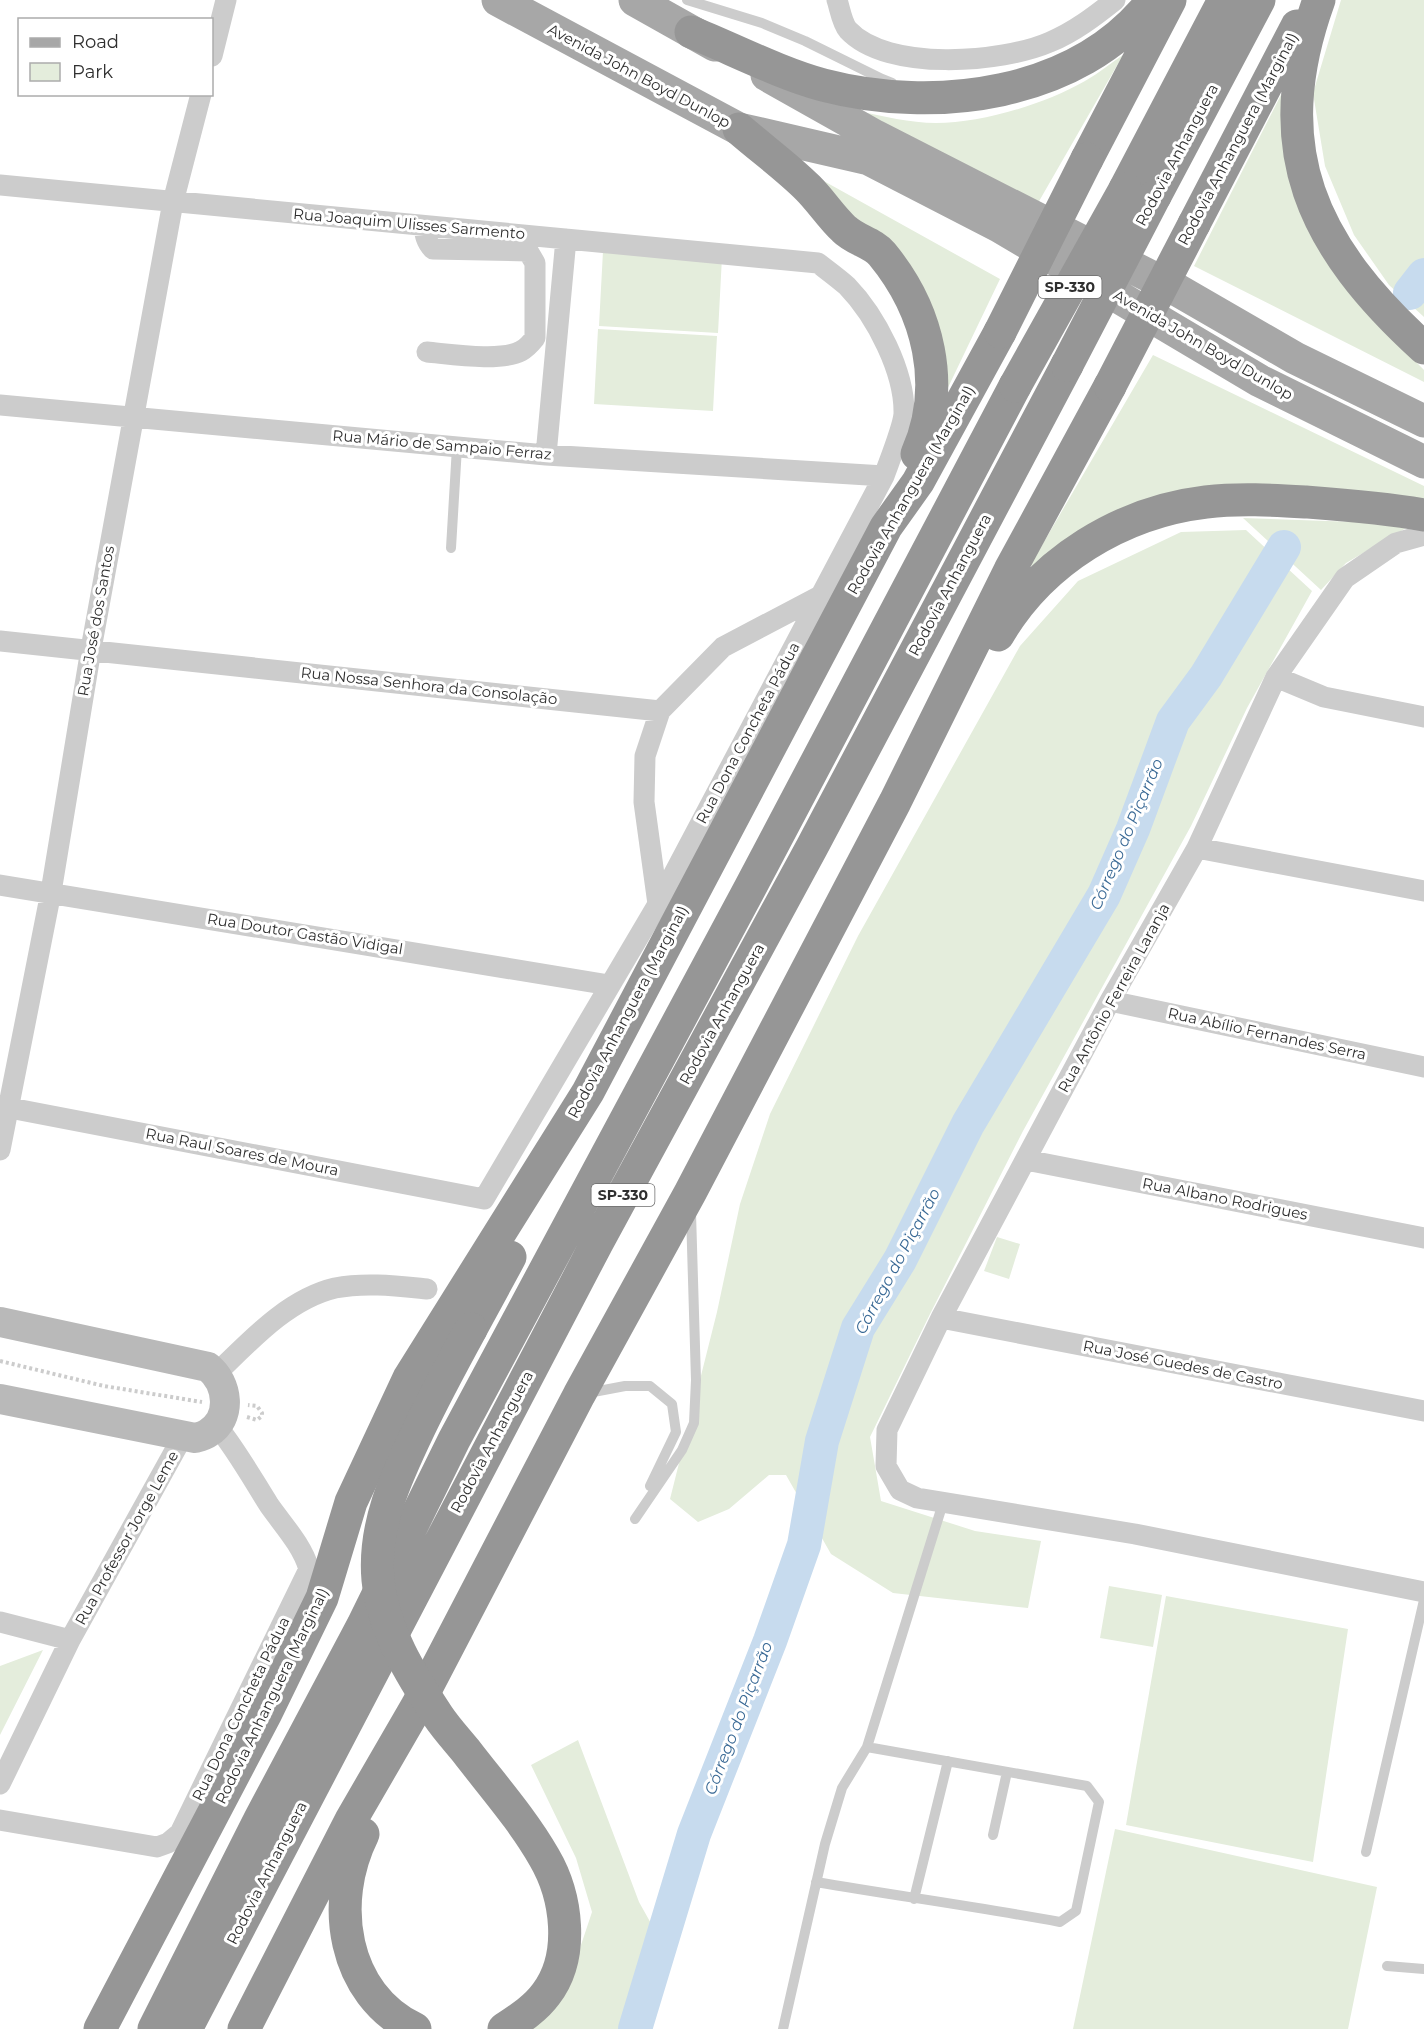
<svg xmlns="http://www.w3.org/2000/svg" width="1424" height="2029" viewBox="0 0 1424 2029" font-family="Montserrat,sans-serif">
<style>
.green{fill:#e4eddc}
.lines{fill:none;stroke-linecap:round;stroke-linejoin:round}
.river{stroke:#c7dbee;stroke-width:34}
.path{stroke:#ccc;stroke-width:4;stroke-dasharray:3 3;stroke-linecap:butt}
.lane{stroke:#ccc;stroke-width:10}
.street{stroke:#ccc;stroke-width:21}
.secondary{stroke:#b9b9b9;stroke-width:30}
.primary{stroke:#a7a7a7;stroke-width:33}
.highway{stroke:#969696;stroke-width:33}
.highway-bridge{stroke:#969696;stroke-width:33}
.labels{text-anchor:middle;stroke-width:6;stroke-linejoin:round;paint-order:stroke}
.shield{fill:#fff;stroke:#6d6d6d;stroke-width:1.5}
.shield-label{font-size:14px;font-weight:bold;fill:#2f2f2f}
.street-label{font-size:15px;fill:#2f2f2f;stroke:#fff}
.water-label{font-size:16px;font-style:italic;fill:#396995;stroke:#fff}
</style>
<rect width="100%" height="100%" fill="#fff"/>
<path class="green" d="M1341,0H1424V317L1389,285L1354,235L1325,166L1313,93Z
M1123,55L1038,203L858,111C883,116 910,123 936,123C982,123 1045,104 1085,81C1099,73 1111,63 1123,55Z
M1284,89L1355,300L1424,370V382L1194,266Z
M813,175L1000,279L943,398L940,361Z
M603,251L722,257L718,333L599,326Z
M598,329L717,336L713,411L594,404Z
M1153,355L1424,486V509L1227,494L1032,569L1031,564Z
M1243,518L1413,524L1346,563L1321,590Z
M1246,530L1312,591L1247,708L1191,826L1023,1131L930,1314L870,1437L881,1501L975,1531L1041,1541L1028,1608L893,1593L831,1554L786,1475H769L729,1509L698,1522L670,1499L717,1312L740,1204L770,1114L858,936L1020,646L1078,581L1181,532Z
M997,1237L1020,1244L1009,1279L984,1271Z
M1109,1586L1162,1595L1153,1647L1100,1638Z
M1166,1596L1348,1629L1313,1862L1126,1825Z
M43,1650L0,1735V1666Z
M578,1740L639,1902L653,1927L619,2029H527L568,1984L592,1912L576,1858L531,1765Z
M1115,1829L1377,1887L1348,2029H1073Z"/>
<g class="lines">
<path class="river" d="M1410,293L1424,275
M635,2029L694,1834L770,1641L804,1545L822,1441L858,1328L900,1260L968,1124L1104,895L1133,829L1173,721L1206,676L1284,547"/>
<path class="path" d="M0,1361L104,1386L202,1402
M247,1417L257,1420L262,1416V1413L257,1406L248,1405"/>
<path class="lane" d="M687,0L762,23L805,41L882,79L892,83
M451,548L457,447
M588,1393L625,1386H650L672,1404L676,1432L650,1486
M635,1519L682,1450L694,1423L696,1380L691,1213
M993,1835L1007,1772
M1366,1852L1424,1600
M816,1882C898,1896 979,1907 1060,1922L1076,1911L1099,1802L1087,1786L867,1747
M914,1899L948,1761
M1387,1966L1424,1969
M783,2029L825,1844L842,1788L867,1747L943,1503"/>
<path class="street" d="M837,0C840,9 842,23 848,30C887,72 1002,63 1050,42C1074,32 1095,16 1115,0
M212,56L226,0
M0,185L818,263C827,270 838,278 847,286C876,316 905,372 904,414C903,427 889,462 884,476L658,904L484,1199L0,1106
M424,226C425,235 426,242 433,249L528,251L535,263V338C531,343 527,348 521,351C501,362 450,354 427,352
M0,405L546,455L884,476
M546,455L566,239
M1424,535L1396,543L1345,578L1276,677L1197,848L1110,1001L941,1318L887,1430L886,1466L900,1490L917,1498L1135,1534L1424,1592
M0,641L660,711L723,647L820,596
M1276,677L1324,697L1424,717
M1197,848L1424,891
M0,885L609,985
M658,904L644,802L645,756L660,711
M1110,1001L1424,1067
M0,1150L51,892L91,649L173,202L201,94
M1026,1160L1424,1238
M941,1318L1424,1411
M216,1374C250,1341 288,1299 335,1288C365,1282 397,1286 427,1289
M0,1622L70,1640L183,1436
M0,1784L70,1640
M0,1820L157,1847L168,1843L180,1833L309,1569C302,1545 283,1525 269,1505C252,1478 237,1451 217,1426"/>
<path class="secondary" d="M0,1322L208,1367C228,1383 233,1418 208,1433C204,1436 199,1437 195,1438L0,1399"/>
<path class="primary" d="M498,0L739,129L869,159L999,226L1260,381L1424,462
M635,0L715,45
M767,75L875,136L1179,291L1295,358L1424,421"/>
<path class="highway" d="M1319,0C1265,149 1312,246 1424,348
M691,32C733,49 779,73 823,85C934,114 1078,97 1153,0
M739,129C762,149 787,167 808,188C821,201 831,217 844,229C855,240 873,243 882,254C929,311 947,386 917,454
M1087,159L1170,0
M1125,189L1224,0
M1155,196L1259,0
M1194,224L1297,26
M998,635C1041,561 1121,512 1206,502C1239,498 1272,500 1306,502C1345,505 1385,508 1424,515
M471,1329L510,1257
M363,1834C329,1902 342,1994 415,2029
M100,2029L266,1713L322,1598L351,1502L409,1378L588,1092L886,527L918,482L1000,332
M154,2029L260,1819L363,1625L454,1440L750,888L1015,386
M186,2029L597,1243L812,847L1067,365
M244,2029L351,1820L417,1706L579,1395L690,1193L895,802L1010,570L1110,386"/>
<path class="highway-bridge" d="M1000,332L1087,159
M1067,365L1155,196
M1015,386L1125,189
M1110,386L1194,224
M471,1329C453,1362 435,1395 419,1429C396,1477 373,1526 378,1580C383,1630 411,1675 438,1716C446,1728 457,1740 466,1751C492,1785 523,1820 544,1857C567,1896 575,1956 546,1994C535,2009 519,2019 504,2029"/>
</g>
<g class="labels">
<g class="shield">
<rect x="1038.5" y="276" width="63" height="22" rx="4.5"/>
<rect x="591.5" y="1184" width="63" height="22" rx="4.5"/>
</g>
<g class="shield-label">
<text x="1070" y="292">SP-330</text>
<text x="623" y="1200">SP-330</text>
</g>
<g class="street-label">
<text transform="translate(639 76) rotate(28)" y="5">Avenida John Boyd Dunlop</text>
<text transform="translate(1238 139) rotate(-62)" y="5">Rodovia Anhanguera (Marginal)</text>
<text transform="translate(1177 155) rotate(-62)" y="5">Rodovia Anhanguera</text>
<text transform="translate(409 224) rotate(5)" y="5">Rua Joaquim Ulisses Sarmento</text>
<text transform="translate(1203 345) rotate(30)" y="5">Avenida John Boyd Dunlop</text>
<text transform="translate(442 445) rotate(5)" y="5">Rua Mário de Sampaio Ferraz</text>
<text transform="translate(911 490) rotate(-60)" y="5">Rodovia Anhanguera (Marginal)</text>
<text transform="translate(950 585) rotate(-62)" y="5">Rodovia Anhanguera</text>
<text transform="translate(96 621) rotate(-80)" y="5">Rua José dos Santos</text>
<text transform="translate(429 686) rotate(6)" y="5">Rua Nossa Senhora da Consolação</text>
<text transform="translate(748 733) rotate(-62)" y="5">Rua Dona Concheta Pádua</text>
<text transform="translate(305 934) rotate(9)" y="5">Rua Doutor Gastão Vidigal</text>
<text transform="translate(1114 998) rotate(-61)" y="5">Rua Antônio Ferreira Laranja</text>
<text transform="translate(628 1012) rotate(-62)" y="5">Rodovia Anhanguera (Marginal)</text>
<text transform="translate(722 1014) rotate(-61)" y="5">Rodovia Anhanguera</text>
<text transform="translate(1267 1034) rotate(12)" y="5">Rua Abílio Fernandes Serra</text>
<text transform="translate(242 1152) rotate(11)" y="5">Rua Raul Soares de Moura</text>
<text transform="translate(1225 1199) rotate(11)" y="5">Rua Albano Rodrigues</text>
<text transform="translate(1183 1365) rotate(11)" y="5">Rua José Guedes de Castro</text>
<text transform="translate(492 1442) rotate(-62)" y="5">Rodovia Anhanguera</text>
<text transform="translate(127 1538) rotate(-61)" y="5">Rua Professor Jorge Leme</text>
<text transform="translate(272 1696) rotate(-64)" y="5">Rodovia Anhanguera (Marginal)</text>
<text transform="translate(241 1709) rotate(-64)" y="5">Rua Dona Concheta Pádua</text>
<text transform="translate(267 1873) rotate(-63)" y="5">Rodovia Anhanguera</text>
</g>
<g class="water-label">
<text transform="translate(1126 834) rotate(-67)" y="6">Córrego do Piçarrão</text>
<text transform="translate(897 1261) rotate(-62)" y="6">Córrego do Piçarrão</text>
<text transform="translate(738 1718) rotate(-69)" y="6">Córrego do Piçarrão</text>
</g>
</g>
<rect x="18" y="18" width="195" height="78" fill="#ffffff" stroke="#acacac" stroke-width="1.5"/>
<rect x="30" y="38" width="30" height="9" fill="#a7a7a7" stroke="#acacac" stroke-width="1.5"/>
<text x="72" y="48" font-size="18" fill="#2f2f2f">Road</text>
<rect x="30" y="63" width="30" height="18" fill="#e4eddc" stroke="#acacac" stroke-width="1.5"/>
<text x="72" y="78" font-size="18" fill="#2f2f2f">Park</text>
</svg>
